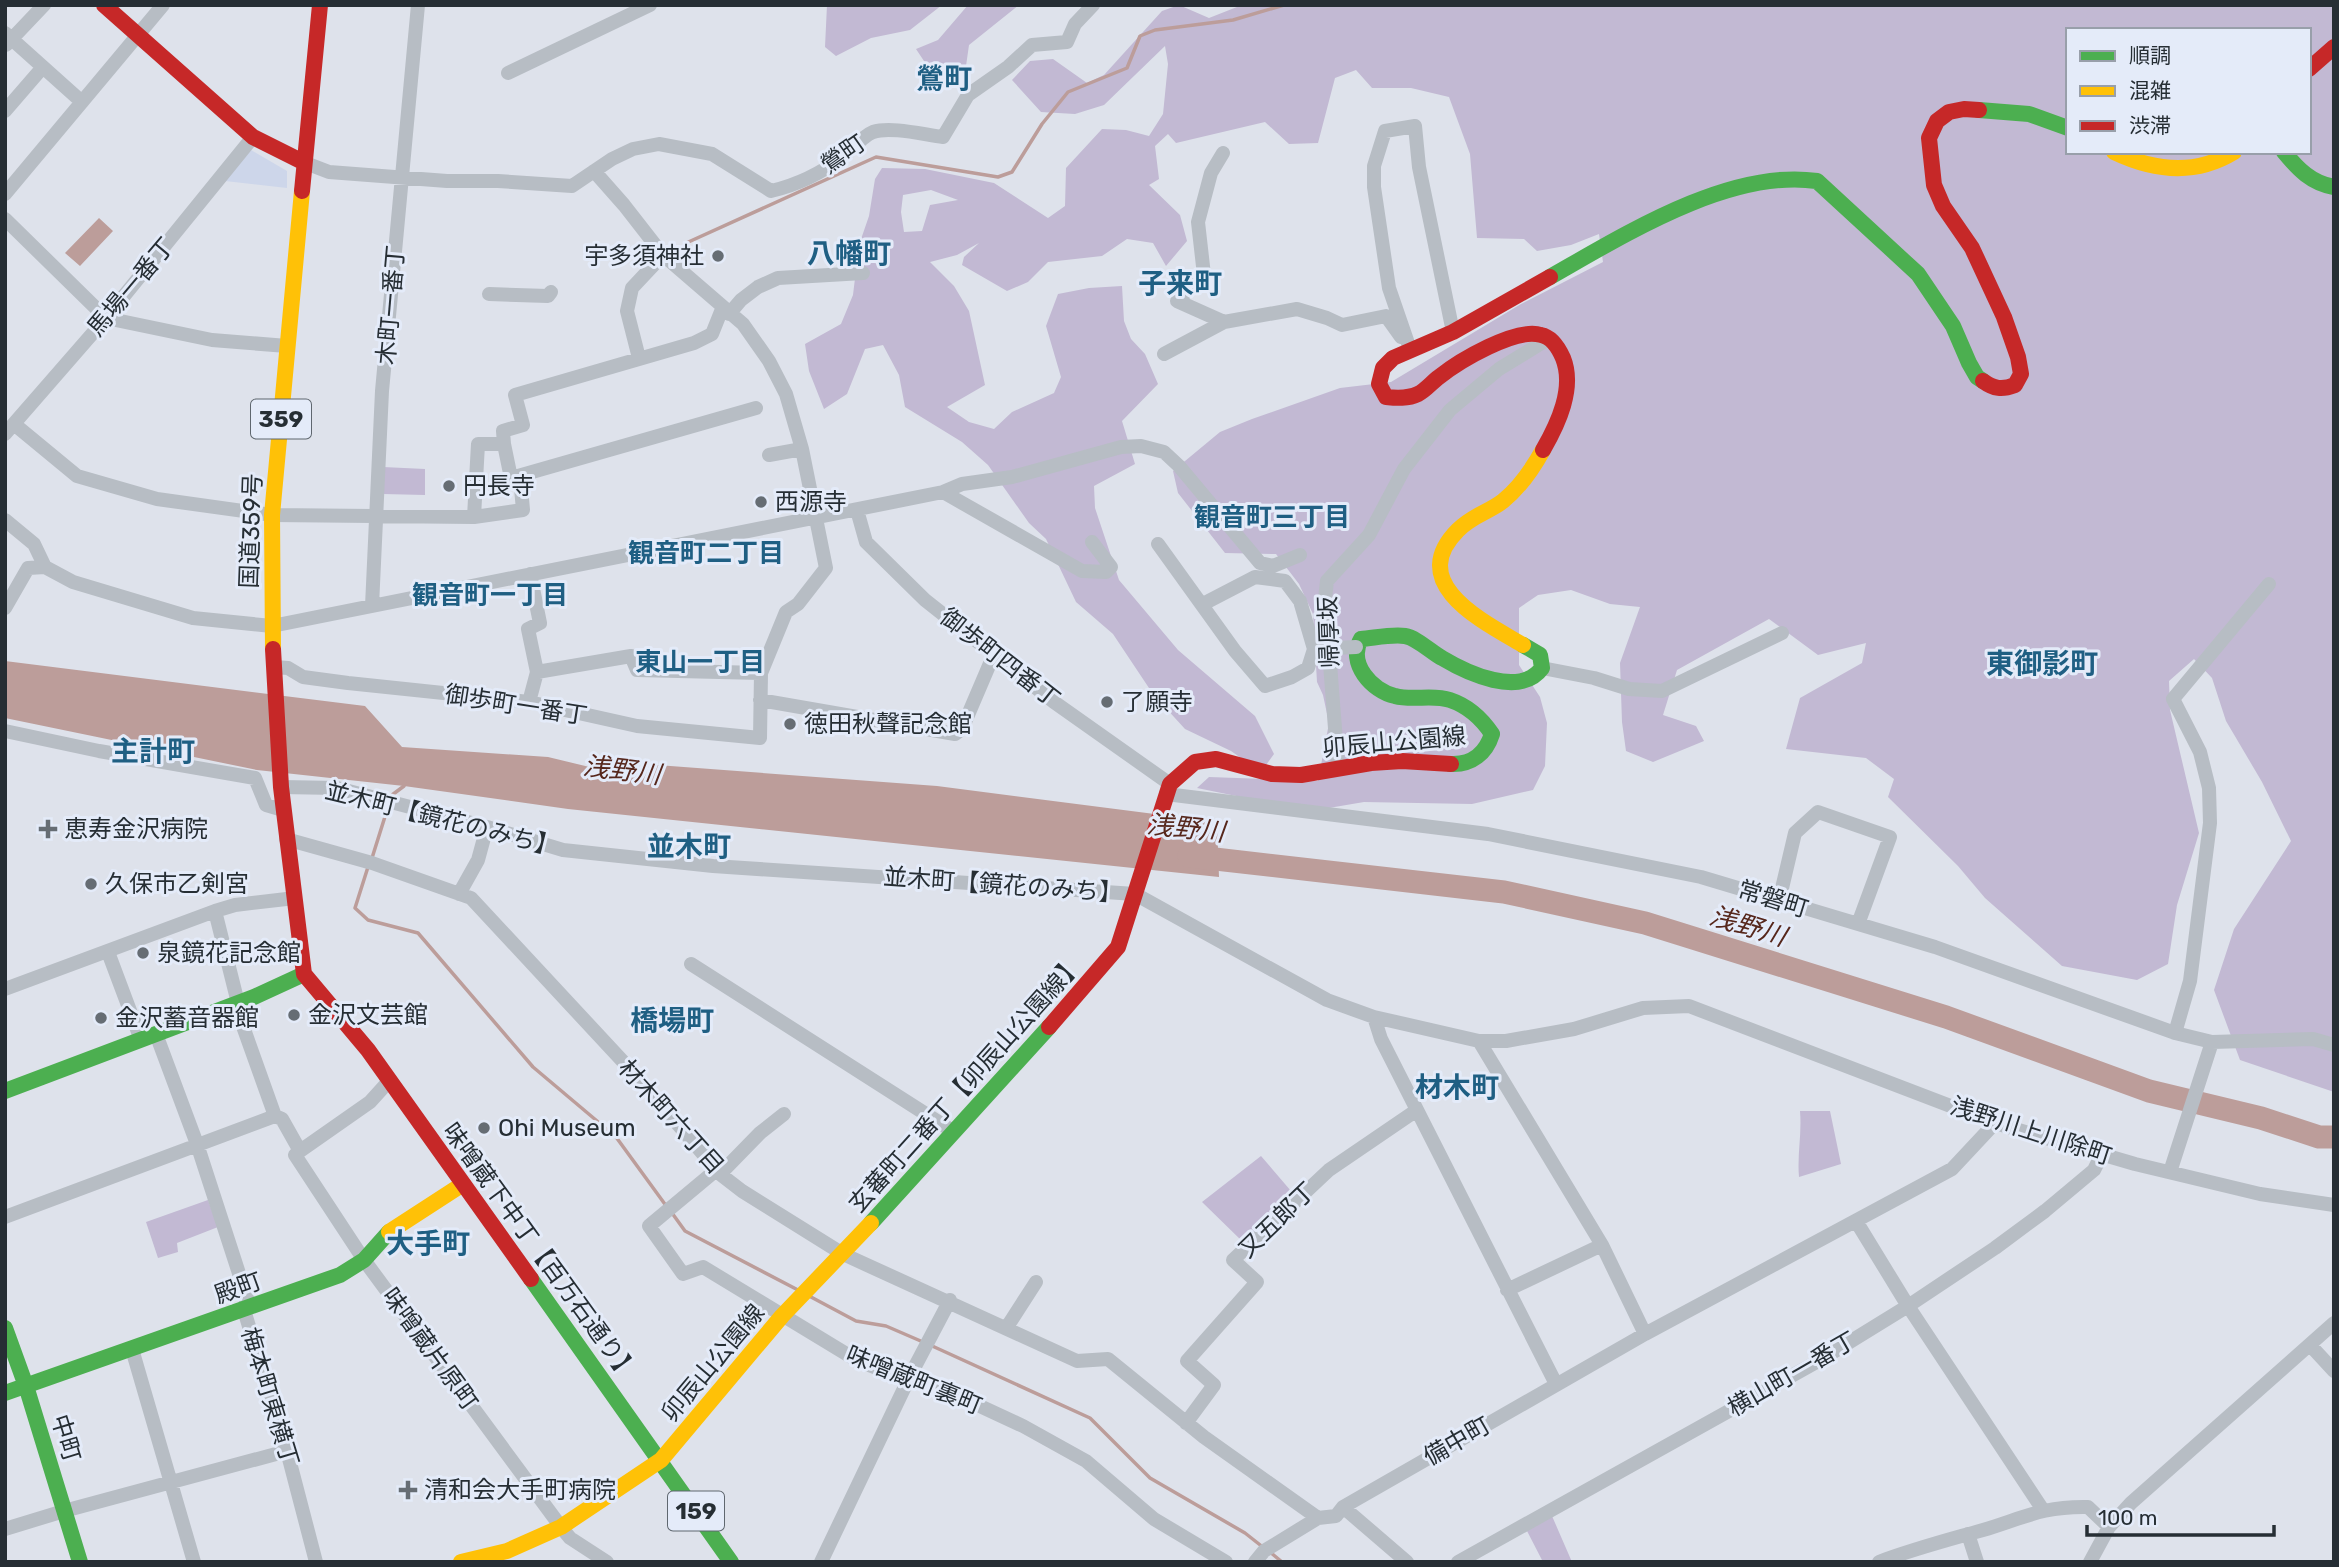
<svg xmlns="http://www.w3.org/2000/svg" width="2339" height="1567" viewBox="0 0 2339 1567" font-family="Rubik,'Noto Sans JP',sans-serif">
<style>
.green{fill:#c2b9d3;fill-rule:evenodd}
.plaza{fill:#cdd6ea}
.water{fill:#bc9d9a}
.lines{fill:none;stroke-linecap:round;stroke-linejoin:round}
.stream{stroke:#bc9d9a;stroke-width:3.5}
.river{stroke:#bc9d9a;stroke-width:23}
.street{stroke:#b7bdc4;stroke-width:14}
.fast{stroke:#4caf50;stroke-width:16}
.slow{stroke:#ffc107;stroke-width:16}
.jam{stroke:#c62828;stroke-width:16}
.street-bridge{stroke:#b7bdc4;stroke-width:14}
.poi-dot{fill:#666d74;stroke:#e4ebf9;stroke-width:2.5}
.labels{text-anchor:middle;stroke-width:6;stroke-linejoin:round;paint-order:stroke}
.shield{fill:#e4ebf9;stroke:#5f676f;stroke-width:2}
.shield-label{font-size:23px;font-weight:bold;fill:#262e34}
.street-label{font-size:24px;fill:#262e34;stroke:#e4ebf9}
.poi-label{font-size:24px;fill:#262e34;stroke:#e4ebf9;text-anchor:start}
.neighbourhood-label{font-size:26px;font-weight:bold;fill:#1f5f83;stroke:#e4ebf9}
.water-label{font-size:26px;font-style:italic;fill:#56271c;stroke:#e4ebf9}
.quarter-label{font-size:28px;font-weight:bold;fill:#1f5f83;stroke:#e4ebf9}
</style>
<rect width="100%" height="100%" fill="#dee2eb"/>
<path class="green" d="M827,5H942L910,30L871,38L836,56L825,47Z
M968,5H1019L969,45L966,66L934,76L916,49L938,40Z
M1179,5L1209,18L1242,5H2334V1092L2240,1060L2214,990L2234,929L2291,841L2262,782L2226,721L2212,678L2194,659L2169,681L2170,710L2199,833L2177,905L2168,964L2137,980L2062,966L1985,898L1958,866L1888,797L1894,779L1866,758L1786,749L1800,698L1862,663L1866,643L1818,655L1769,619L1677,670L1663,715L1696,726L1704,741L1653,762L1626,751L1622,722L1620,663L1640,607L1610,604L1571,590L1538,595L1519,608V665L1540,697L1547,723L1545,766L1533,790L1472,804L1364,802L1311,811L1197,788L1209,777L1318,781L1329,723L1323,695L1317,682L1313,614L1299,584L1276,554L1225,553L1178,493L1173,471L1220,432L1252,419L1340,388L1391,382L1521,304L1603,262L1599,234L1571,245L1537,251L1524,239L1477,238L1470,154L1449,97L1411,88H1372L1356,70L1335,78L1318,143L1289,144L1265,122L1176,143L1168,134L1155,146L1159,179L1149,185L1180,215L1187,241L1166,266L1153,243L1127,239L1102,256L1048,262L1028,282L1007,291L962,265L964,257L979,243L957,255L930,262L954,286L969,311L985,385L947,407L969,422L994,429L1012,412L1054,393L1061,377L1046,326L1058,294L1089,288L1122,286L1124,321L1131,339L1145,354L1158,384L1122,421L1135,464L1094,486L1095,508L1119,580L1178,650L1255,716L1274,754L1261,772L1231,751L1185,729L1153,694L1113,634L1076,602L1046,539L1029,523L988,465L962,442L905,407L899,375L883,345L865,349L847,394L824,409L809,371L805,344L841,324L853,295L859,245L869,216L875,179L882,168L925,169L994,183L1048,218L1065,206L1066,168L1102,129L1126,130L1149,136L1163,114L1168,64L1165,46L1104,105L1075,114L1041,112L1012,80L1030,61L1053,59L1087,83L1104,75L1162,11ZM2068,30H2309V152H2068ZM931,190L958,200L930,205L922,231L904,232L901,212L903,195Z
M383,467L425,469V495L383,494Z
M1800,1111H1830L1841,1164L1799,1177C1797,1155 1802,1134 1800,1111Z
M1261,1156L1291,1191L1292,1198L1244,1243L1202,1202Z
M208,1200L218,1227L177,1243L178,1252L158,1258L146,1222Z
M1552,1516L1572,1562H1543L1526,1529Z"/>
<path class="plaza" d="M251,150L287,171V188L225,181Z"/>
<path class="water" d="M99,218L113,231L80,266L65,253Z
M5,661L365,706L402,747L548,757L606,771L657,765L937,786L1217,822L1219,877L568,809L404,786L257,770L5,718Z"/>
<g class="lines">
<path class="stream" d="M684,244L876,157L998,177L1012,172L1042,124L1068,92L1127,68L1140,36L1155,30L1233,20L1284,5
M392,795L404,786L405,782
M372,858L388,807
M368,867L355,908L368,920L418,933L533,1067L616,1137L667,1207
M672,1213L685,1231L798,1290
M811,1297L856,1321L886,1326L923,1342
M930,1345L1090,1418L1150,1478L1245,1533L1264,1548
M1270,1552L1282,1562"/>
<path class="river" d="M1189,856L1504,892L1645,923L1946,1017L2149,1091L2261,1118L2319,1137H2334"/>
<path class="street" d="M5,33L82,102
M6,45L44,5
M508,73L650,5
M5,111L43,67
M1223,153L1211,173L1198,222L1204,275L1177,301L1224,322L1297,309L1327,318L1342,325L1386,316L1401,337
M303,162L329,172L447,181H498L572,186L612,159L633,149L659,144L712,154L771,191C797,185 823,172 844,156C852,149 863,136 873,132C891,126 925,135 943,137L968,95L1008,67L1032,45L1067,42L1075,24L1093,5
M5,194L163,5
M5,219L106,318L212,340L287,346
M489,294L548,296L551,292
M729,314L741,300L758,287L778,278L863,273
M1410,349L1389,288L1374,187V166L1385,131L1415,126L1419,167L1453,332
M1164,354L1224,322
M639,358L627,311L632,288L663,255
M14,424L77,476L157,499L272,515L474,517L523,510L520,477
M5,434L106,318L253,137
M504,444L511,478L756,408
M769,455L802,449
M943,492L1082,571L1106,572L1111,567L1092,542
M857,510L866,542L925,600L1054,702L1170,784
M474,517L478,444H504L503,431L523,425L515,395L694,343L712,334L722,309
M5,520L34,544L45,567
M1158,544L1235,651L1265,686L1292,677L1308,668L1314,649L1300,601L1285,581L1255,577L1203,604
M45,567L73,582L193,618L272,626L943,492L962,484L1012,477L1121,447L1141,446L1164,452L1179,466L1260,563L1273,566L1300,555
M372,606L382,391L418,5
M5,608L28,568L45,567
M274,667L288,668L303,677L348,683L529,702L637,726L760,738L761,673L786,612L798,604L826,568L802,449L786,394L769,361L743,324L663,255L624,205L594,171
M1542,668L1594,678L1629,689L1662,691L1782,633
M537,672L631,656L637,670L761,673
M760,700L955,734L962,729L994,654
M529,702L537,672L528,629L540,623L530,574
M5,731L99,751L255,778L266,805L283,810
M1338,767L1325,599L1327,581L1369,535L1404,469L1450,410L1499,369L1548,339
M281,787L337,788L487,827L563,850L713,866L1135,894L1327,1000L1374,1017L1479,1041H1506L1574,1029L1643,1008L1689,1006L1995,1123L2135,1164L2260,1194L2334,1205
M1166,794L1488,834L1701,877L1935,947L2175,1033L2212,1042L2313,1039L2334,1045
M286,839L372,863L471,898L642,1082L720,1174L742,1191L843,1254L1077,1361L1108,1359L1204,1437L1318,1518
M459,894L478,860L487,827
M1779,901L1795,833L1818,812L1890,837L1858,924
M215,911L238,1003
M108,952L141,1040
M691,964L954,1132
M5,989L215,911L235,905L295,898
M235,1004L275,1116L282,1119L300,1151L295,1155L364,1260L561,1527L570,1538L607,1562
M1374,1017L1381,1039L1556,1384
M2175,1033L2190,981L2210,823L2209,788L2200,752L2173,699L2269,584
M156,1034L197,1144L247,1298L244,1310L287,1451L316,1562
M1479,1041L1602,1245L1645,1334
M300,1151L370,1102L389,1081
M715,1171L649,1226L683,1274L703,1267L858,1361L901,1377L911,1374L1023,1426L1086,1461L1154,1519L1226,1562
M2170,1172L2212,1042
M720,1174L760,1133L784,1114
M5,1217L275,1116
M1856,1221L1908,1306L2043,1510
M1507,1290L1602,1245
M1007,1327L1036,1282
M2310,1345L2334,1371
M132,1349L194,1562
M1186,1423L1214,1385L1187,1361L1257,1282L1233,1260L1329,1170L1417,1110
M1343,1507L1407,1562
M5,1529L64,1511L287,1451
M1968,1534L1977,1562
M821,1562L911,1374L950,1300
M1255,1562L1264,1551L1318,1518L1336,1516L1343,1507L1645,1334L1952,1169L1995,1123
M1458,1562L1822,1359L1908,1306L1995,1248L2045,1211L2094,1170L2102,1154
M1879,1562C1913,1549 1948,1540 1983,1530C2023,1518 2043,1506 2088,1507L2109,1527
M2090,1562L2109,1527L2131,1503L2334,1323"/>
<path class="fast" d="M1979,110L2029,114L2068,128
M2284,152C2298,169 2311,183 2334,187
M1550,277C1624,235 1730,168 1817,181L1918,274L1953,326L1969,363L1977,377L1983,381
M1451,764C1472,765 1486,753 1492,734C1482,719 1468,706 1450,700C1432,694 1413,701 1395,696C1372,691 1347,663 1361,639C1374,638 1392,634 1405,636C1417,638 1431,652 1442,658C1467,673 1520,698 1542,668L1540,655L1523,645
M5,1091L254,997L304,974
M871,1223L1049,1027
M531,1279L731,1562
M5,1328L26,1386L80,1562
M5,1393L340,1275L364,1260L389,1232"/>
<path class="slow" d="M2114,152C2154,171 2195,176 2234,152
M1523,645C1482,621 1405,583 1458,530C1473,515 1489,512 1503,501C1519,488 1533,468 1543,450
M273,649L272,515L302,191
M389,1232L463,1184
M461,1562L507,1551L561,1527L661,1460L782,1316L871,1223"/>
<path class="jam" d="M104,5L253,137L303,162
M2309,69L2334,47
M1979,110L1964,109L1949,112L1937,121L1929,138L1934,185L1943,206L1972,248L2004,317L2018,357L2021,374L2015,385C2002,390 1994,389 1983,381
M302,191L320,5
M1543,450C1558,424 1575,388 1563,358C1559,349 1552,337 1541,335C1516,327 1459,361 1439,377C1432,382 1426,390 1418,394C1408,399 1396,398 1386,397L1379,384L1383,368L1393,358L1453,332L1550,277
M273,649L281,787L304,974
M304,974L368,1050L531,1279
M1049,1027L1118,947L1170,784L1195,762L1216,759L1272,774L1301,775L1371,763L1402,761L1451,764"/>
<path class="street-bridge" d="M1314,649L1356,647"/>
</g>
<g class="poi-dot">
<circle cx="718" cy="256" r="7"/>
<circle cx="449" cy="486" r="7"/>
<circle cx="761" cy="502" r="7"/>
<circle cx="1107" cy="702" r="7"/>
<circle cx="790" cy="724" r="7"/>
<path d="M44.5 818.5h7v7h7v7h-7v7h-7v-7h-7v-7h7z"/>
<circle cx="91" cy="884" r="7"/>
<circle cx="143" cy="953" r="7"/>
<circle cx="294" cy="1015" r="7"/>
<circle cx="101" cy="1018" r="7"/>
<circle cx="484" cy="1128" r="7"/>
<path d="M404.5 1479.5h7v7h7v7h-7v7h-7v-7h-7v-7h7z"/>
</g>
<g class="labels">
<g class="shield">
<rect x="251" y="399.5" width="60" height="39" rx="5"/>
<rect x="668" y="1491.5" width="56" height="39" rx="5"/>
</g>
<g class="shield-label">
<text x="281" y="427">359</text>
<text x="696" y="1519">159</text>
</g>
<g class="street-label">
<text transform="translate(843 154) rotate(-35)" y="8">鶯町</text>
<text transform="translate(131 287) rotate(-50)" y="8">馬場一番丁</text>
<text transform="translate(391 305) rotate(-85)" y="8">木町一番丁</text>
<text transform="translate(251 531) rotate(-88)" y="8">国道359号</text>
<text transform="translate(1329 632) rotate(-92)" y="8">帰厚坂</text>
<text transform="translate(1000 658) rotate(38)" y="8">御歩町四番丁</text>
<text transform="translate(516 705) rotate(9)" y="8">御歩町一番丁</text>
<text transform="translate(1394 742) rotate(-5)" y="8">卯辰山公園線</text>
<text transform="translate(442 819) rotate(14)" y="8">並木町【鏡花のみち】</text>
<text transform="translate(1003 885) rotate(4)" y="8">並木町【鏡花のみち】</text>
<text transform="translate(1773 899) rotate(17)" y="8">常磐町</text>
<text transform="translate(966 1084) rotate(-48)" y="8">玄蕃町二番丁【卯辰山公園線】</text>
<text transform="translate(671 1117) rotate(48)" y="8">材木町六丁目</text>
<text transform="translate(2031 1131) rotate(18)" y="8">浅野川上川除町</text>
<text transform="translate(1277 1220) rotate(-44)" y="8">又五郎丁</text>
<text transform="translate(540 1252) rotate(54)" y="8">味噌蔵下中丁【百万石通り】</text>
<text transform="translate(238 1288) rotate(-20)" y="8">殿町</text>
<text transform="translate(430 1349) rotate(54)" y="8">味噌蔵片原町</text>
<text transform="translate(713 1363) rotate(-50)" y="8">卯辰山公園線</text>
<text transform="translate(1792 1374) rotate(-30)" y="8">横山町一番丁</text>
<text transform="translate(914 1380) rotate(22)" y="8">味噌蔵町裏町</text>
<text transform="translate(270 1397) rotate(73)" y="8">梅本町東横丁</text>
<text transform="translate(66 1438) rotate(73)" y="8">中町</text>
<text transform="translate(1457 1441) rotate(-30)" y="8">備中町</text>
</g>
<g class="poi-label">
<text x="704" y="264" text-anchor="end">宇多須神社</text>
<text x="463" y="494">円長寺</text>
<text x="775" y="510">西源寺</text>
<text x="1121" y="710">了願寺</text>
<text x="804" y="732">徳田秋聲記念館</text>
<text x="64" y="837">恵寿金沢病院</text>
<text x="105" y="892">久保市乙剣宮</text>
<text x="157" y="961">泉鏡花記念館</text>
<text x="308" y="1023">金沢文芸館</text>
<text x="115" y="1026">金沢蓄音器館</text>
<text x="498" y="1136">Ohi Museum</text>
<text x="424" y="1498">清和会大手町病院</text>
</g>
<g class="neighbourhood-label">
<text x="1272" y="526">観音町三丁目</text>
<text x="706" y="562">観音町二丁目</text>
<text x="490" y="604">観音町一丁目</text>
<text x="700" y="671">東山一丁目</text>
</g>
<g class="water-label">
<text transform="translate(622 770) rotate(7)" y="9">浅野川</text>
<text transform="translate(1186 828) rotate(6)" y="9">浅野川</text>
<text transform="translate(1748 926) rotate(17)" y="9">浅野川</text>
</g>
<g class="quarter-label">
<text x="944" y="88">鶯町</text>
<text x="849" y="263">八幡町</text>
<text x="1180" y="293">子来町</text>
<text x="2042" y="673">東御影町</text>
<text x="153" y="761">主計町</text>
<text x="689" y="856">並木町</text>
<text x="672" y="1030">橋場町</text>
<text x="1457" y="1097">材木町</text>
<text x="428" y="1253">大手町</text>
</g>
</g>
<rect width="2339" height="1567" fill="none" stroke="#262e34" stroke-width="14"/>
<rect x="2066" y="28" width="245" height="126" fill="#e4ebf9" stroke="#989faa" stroke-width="2"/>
<rect x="2080" y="51" width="35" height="10" fill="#4caf50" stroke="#989faa" stroke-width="2"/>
<text x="2129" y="63" font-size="21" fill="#262e34">順調</text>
<rect x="2080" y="86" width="35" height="10" fill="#ffc107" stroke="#989faa" stroke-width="2"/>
<text x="2129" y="98" font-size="21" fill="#262e34">混雑</text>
<rect x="2080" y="121" width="35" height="10" fill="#c62828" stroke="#989faa" stroke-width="2"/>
<text x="2129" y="133" font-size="21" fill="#262e34">渋滞</text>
<path d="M2087 1525v10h187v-10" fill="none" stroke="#262e34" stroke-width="3.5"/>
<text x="2098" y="1525" font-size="21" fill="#262e34" stroke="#e4ebf9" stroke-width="5" paint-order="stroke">100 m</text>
</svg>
